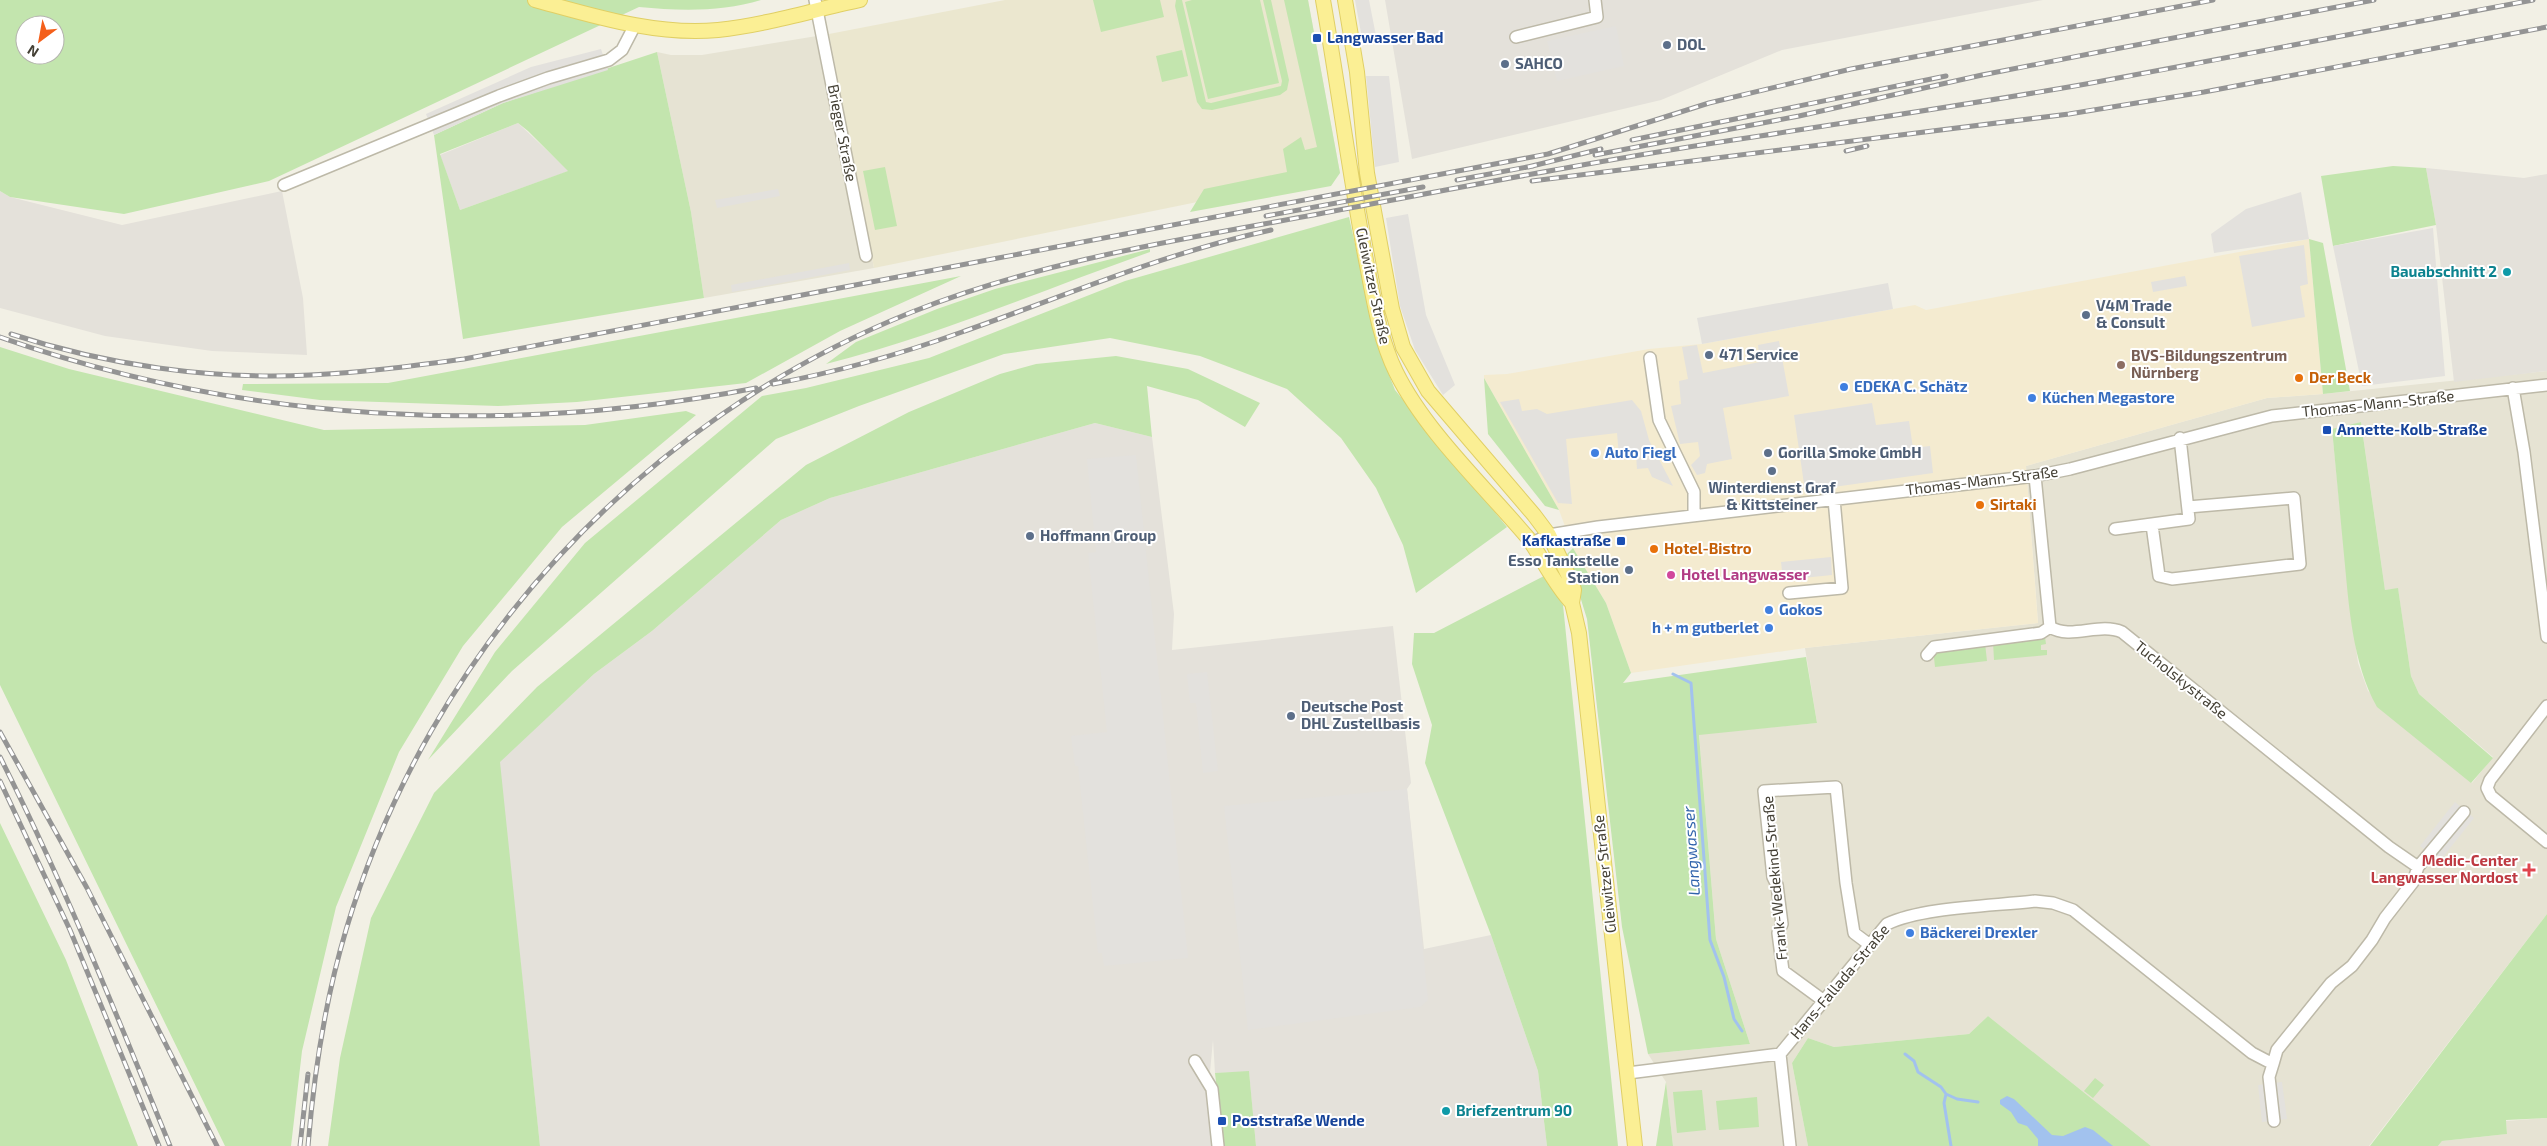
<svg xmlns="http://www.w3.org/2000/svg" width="2547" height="1146" viewBox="0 0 2547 1146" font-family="'Exo 2',sans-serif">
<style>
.residential{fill:#e6e3d3;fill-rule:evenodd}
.commercial{fill:#f4ebd0}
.industrial{fill:#e4e1da}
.education{fill:#ebe7cf}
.green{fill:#c3e5ae;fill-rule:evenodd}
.parking{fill:#e3e1dd}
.water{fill:#a2c2ee}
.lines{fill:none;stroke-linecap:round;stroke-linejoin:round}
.stream{stroke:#a2c2ee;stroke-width:3}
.minor-casing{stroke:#bdb9a8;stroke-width:14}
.major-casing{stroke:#e0cf65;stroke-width:16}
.minor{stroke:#fff;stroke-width:11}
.major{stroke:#fbef94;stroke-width:14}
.rail-casing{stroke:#949494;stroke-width:5}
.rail{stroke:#fff;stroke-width:3;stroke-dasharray:9;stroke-linecap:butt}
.transit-dot{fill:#1a4fb4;stroke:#fff;stroke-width:2}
.service-dot{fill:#5c6f8a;stroke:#fff;stroke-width:2}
.culture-dot{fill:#0f9aa8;stroke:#fff;stroke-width:2}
.education-dot{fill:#8d6e63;stroke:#fff;stroke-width:2}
.food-dot{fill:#e8710a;stroke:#fff;stroke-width:2}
.shop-dot{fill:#3f7fe0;stroke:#fff;stroke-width:2}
.hotel-dot{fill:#d1479c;stroke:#fff;stroke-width:2}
.health-dot{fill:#e0444e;stroke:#fff;stroke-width:2}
.labels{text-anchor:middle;stroke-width:4;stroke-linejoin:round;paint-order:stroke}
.transit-label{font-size:15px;font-weight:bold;fill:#164399;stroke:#fff;text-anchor:start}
.service-label{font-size:15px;font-weight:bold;fill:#4e5e75;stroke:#fff;text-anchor:start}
.street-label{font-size:15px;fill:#444035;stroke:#fff}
.culture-label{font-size:15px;font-weight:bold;fill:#0d838f;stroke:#fff;text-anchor:end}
.education-label{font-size:15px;font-weight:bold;fill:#785e54;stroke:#fff;text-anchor:start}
.food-label{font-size:15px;font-weight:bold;fill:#c56008;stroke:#fff;text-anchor:start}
.shop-label{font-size:15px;font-weight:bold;fill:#366cbe;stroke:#fff;text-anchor:start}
.hotel-label{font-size:15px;font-weight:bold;fill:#b23c85;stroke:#fff;text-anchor:start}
.health-label{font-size:15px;font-weight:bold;fill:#be3a42;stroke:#fff;text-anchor:end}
.water-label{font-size:16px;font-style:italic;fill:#3164ac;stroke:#fff}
</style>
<rect width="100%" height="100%" fill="#f2f0e5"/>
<path class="residential" d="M829,34L874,268L704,298L691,212L657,52L671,55H702Z
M2547,371V914L2369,1146H2151L1988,1016L1969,1034L1834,1047L1808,1038L1792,1063L1808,1146H1673L1666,1082L1648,1054L1750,1044L1716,939L1699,734L1817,723L1805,648L2038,623L2026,466L2267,398L2323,394ZM2361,422L2385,590L2398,589L2411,676L2419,694L2493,757L2472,783L2368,691L2358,663L2348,588L2332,430Z
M2547,1118V1146H2438L2442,1141L2507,1134L2506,1121Z"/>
<path class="commercial" d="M2309,239L2323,394L2267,398L2026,466L2038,623L1805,648L1631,673L1606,603L1573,548L1559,510L1484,378V375L1507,374L1649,349L1702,344L1915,305L1926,310Z"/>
<path class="industrial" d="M1385,0H2043L1782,50L1661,100L1412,159Z
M518,123L569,171L460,210L440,155Z
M2426,168L2524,178L2547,174V371L2454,382L2436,225Z
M0,191L10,197L122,225L282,191L303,298L307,355L212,351L105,336L0,308Z
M1095,423L1152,437L1174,614L1172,650L1393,626L1411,783L1407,789L1424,949L1491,935L1538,1071L1547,1146H1256L1249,1072L1215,1073L1213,1040L1207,1104L1212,1146H540L499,762L594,674L652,631L781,520L830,498Z"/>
<path class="education" d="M1005,0H1308L1340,173L874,268L829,34Z"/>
<path class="green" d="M0,0H761C722,12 680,11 639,7L269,181L124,214L10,197L0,191ZM25,25H55V55H25Z
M1093,0H1160L1164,17L1101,32Z
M1176,0H1182L1206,102L1211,103L1281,86L1282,81L1263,0H1271L1289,80L1287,90L1280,95L1212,110L1202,109L1197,102L1175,6Z
M1192,0H1260L1279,83L1208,99L1185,2Z
M1284,0H1308L1340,173L1331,186L1190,212L1204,189L1287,172L1283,149L1301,137L1305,150L1317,147Z
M1182,50L1188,76L1162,82L1156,56Z
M657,52L691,212L704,298L463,339L434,135L503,103ZM518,123L528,131L568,171L460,210L440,154Z
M2393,166L2426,168L2436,225L2333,246L2321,176Z
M885,167L897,226L875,230L863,171Z
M1349,217L1378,347L1395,390L1507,527L1416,593L1403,545L1376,488L1341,438L1287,389L1200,356L1110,338L1004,354L859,406L776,439L512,671L428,760L495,652L585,543L762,396L806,388L929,358L1125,281Z
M2309,239L2323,243L2350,391L2323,394Z
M1150,249V252C1042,290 937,336 826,364L856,342L937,309L995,289Z
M961,276L840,331L746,383L577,402L498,406L320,400L242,390L243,384L388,383Z
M0,347L69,369L324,430L585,425L686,411L696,415L562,527L463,646L399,752L336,907L302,1051L291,1146H225L0,685Z
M1116,356L1188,369L1260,403L1245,427L1198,400L1147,386L1152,437L1095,423L830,498L781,520L652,631L594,674L500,762L540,1146H328L340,1058L371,918L434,793L537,687L806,465L909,412L1000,374L1036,364Z
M1484,378L1559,510L1545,506L1488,434Z
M2361,422L2385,590L2398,588L2411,676L2419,694L2493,758L2471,783L2377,707C2352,662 2349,606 2344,555C2340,513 2336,471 2332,429Z
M1573,548L1606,603L1631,673L1623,683L1806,657L1817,723L1699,735L1716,939L1750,1044L1648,1054L1622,927L1587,619L1567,554Z
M1544,576L1563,605L1618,1146H1547L1538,1071L1491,935L1425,763L1432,725L1412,664L1414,633H1434Z
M2045,637L2046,644L2041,645V650H2047V655L1994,660L1993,642Z
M1985,643L1987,661L1935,667L1933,648Z
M0,823L66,960L138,1146H0Z
M2547,914V1118L2506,1120L2507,1134L2442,1141L2438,1146H2370Z
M1988,1016L2151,1146H1808L1792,1063L1808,1038L1834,1047L1969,1034Z
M1249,1071L1256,1146H1223L1215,1073Z
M2095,1078L2104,1085L2093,1098L2084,1091Z
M1666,1082L1673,1146H1656Z
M1702,1090L1706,1130L1677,1133L1673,1092Z
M1757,1097L1759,1127L1719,1130L1716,1101Z"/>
<path class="parking" d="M1355,0H1369L1377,41L1363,44Z
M1616,26L1624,66L1557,81L1547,41Z
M601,49L608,70L503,103L434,135L426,114L531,67Z
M1366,76H1389L1399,162L1375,167Z
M778,189L780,196L717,208L715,200Z
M2301,192L2309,239L2214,253L2211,234L2246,209Z
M1408,214L1426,315L1455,385L1443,395L1415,350L1400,306L1386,218Z
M2433,228L2445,376L2362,386L2333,246Z
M2304,245L2308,284L2300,286L2305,317L2252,327L2239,256Z
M849,263L850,270L732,292L731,285Z
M2185,276L2187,286L2153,292L2151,282Z
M1888,283L1893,309L1702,344L1697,318Z
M1779,341L1789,396L1723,408L1732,459L1707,464L1705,473L1697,475L1691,465L1700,456L1698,442L1680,444L1671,406L1681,404L1679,381L1688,379L1682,347L1697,345L1703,373L1760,362L1758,345Z
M1519,399L1522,411L1537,409L1547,414L1632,400L1641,411L1649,440L1673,486L1652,477L1648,468L1637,469L1636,455L1619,456L1617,433L1566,439L1572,504L1558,503L1500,402Z
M1872,403L1876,425L1909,421L1913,448L1930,446L1933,473L1805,491L1794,415Z
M1136,455L1188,958L1104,966L1102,953H1098L1078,766H1075L1071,736L1107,732L1088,553L1096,552L1087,459Z
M1831,557L1832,575L1783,580L1781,562Z
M1207,672L1218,771L1203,773L1196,703H1190L1187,674Z
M1407,789L1428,1000L1420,1007L1248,1030L1224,806Z
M2455,802L2474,818L2439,862L2420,846Z
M2282,1082L2287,1119L2262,1122L2258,1085Z"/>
<path class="water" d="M2007,1096L2014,1099L2052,1135L2063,1136L2085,1127L2093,1130L2113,1146H2038V1139L2027,1126L2018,1123L2011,1112L2000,1104V1100Z"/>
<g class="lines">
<path class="stream" d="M1673,674L1691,683L1710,940L1724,977L1734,1019L1742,1031
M1905,1054L1914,1061L1918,1072L1941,1087L1946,1094L1957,1099L1978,1102
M1946,1094L1944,1103L1951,1146"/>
<g class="minor-casing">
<path id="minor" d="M815,0L866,256
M1516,37L1597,17L1595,0
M284,185L499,96L548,78L609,60L622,50L635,25
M1650,358L1659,420L1694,492V515
M2513,388L2524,452L2547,637
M2152,525L2159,576L2172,579L2300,564L2294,498L2188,507
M2115,529L2189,519L2180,438
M1532,543L1549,535L1598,527L2035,476L2070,469L2272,416L2547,385
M1789,593L1842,588L1834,499
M1927,655L1934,647L2041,633L2050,627
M2547,706L2490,780L2487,788L2491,796L2547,842
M2418,867L2464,812
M1824,1001L1783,971L1778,933L1782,924L1777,885L1773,877L1764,791L1836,787L1846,883L1854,933L1870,945
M1780,1054L1790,1146
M1195,1061L1212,1089L1218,1146
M2273,1064L2269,1077L2274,1121
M1628,1073L1780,1054L1887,924C1922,907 1994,906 2035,901L2053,903L2073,910L2252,1053L2273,1064L2277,1050L2331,983L2352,966L2372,940L2385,918L2413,882L2418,867L2389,847L2122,632C2099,622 2071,640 2050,627L2035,476"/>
</g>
<g class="major-casing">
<path id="major" d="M535,0C594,16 656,36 718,30C766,25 813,10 860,0
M1323,0C1338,85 1349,170 1365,255C1373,294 1378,335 1396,372C1425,431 1485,487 1528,538C1543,559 1554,584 1572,603
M1345,0L1357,72L1367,173L1392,309L1403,347L1428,391L1534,515L1549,535L1572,583L1574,590L1572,603L1579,633L1635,1146"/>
</g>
<use href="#minor" class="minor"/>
<use href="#major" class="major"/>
<g class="rail-casing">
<path id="rail" d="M1632,140L1946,76
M1846,151L1867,146
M1595,155L1799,116L1982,75L2094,53L2374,0
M1528,167L1601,149
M1457,180L1533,166
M1532,181L2069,114L2204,92L2547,27
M1266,216L1423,187
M11,334C106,365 210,380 310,375C361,373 412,366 464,359L1548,154L1709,103L1851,69L2213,0
M0,337C241,422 506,437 756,388
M773,384C837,372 901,354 962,332C1065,296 1164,253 1271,230
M0,732L87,888L217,1146
M0,757C64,884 117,1015 170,1146
M0,781L70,930L159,1146
M300,1146L308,1074
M308,1146C314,1073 325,1000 346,930C429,650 642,420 912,312C1041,261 1178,240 1313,215C1462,187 1610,158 1760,136C1869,119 1978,103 2086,84C2235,57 2384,27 2533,0"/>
</g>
<use href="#rail" class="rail"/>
</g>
<g class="transit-dot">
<rect x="1312" y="33" width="10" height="10" rx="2.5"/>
<rect x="2322" y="425" width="10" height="10" rx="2.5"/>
<rect x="1616" y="536" width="10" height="10" rx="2.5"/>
<rect x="1217" y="1116" width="10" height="10" rx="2.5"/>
</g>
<g class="service-dot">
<circle cx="1667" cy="45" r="5"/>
<circle cx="1505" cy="64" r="5"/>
<circle cx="2086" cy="315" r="5"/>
<circle cx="1709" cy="355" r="5"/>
<circle cx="1768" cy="453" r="5"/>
<circle cx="1772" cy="471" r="5"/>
<circle cx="1030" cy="536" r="5"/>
<circle cx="1629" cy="570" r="5"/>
<circle cx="1291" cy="716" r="5"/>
</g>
<g class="culture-dot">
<circle cx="2507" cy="272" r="5"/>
<circle cx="1446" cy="1111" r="5"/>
</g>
<circle class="education-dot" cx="2121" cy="365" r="5"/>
<g class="food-dot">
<circle cx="2299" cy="378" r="5"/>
<circle cx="1980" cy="505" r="5"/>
<circle cx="1654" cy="549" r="5"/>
</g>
<g class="shop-dot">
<circle cx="1844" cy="387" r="5"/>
<circle cx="2032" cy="398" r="5"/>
<circle cx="1595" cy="453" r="5"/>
<circle cx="1769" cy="610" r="5"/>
<circle cx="1769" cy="628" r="5"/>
<circle cx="1910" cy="933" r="5"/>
</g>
<circle class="hotel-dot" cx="1671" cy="575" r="5"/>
<path class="health-dot" d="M2526.5 862.5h5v5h5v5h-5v5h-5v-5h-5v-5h5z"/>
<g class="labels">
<g class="transit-label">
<text x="1327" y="43">Langwasser Bad</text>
<text x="2337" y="435">Annette-Kolb-Straße</text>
<text x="1611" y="546" text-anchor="end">Kafkastraße</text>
<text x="1232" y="1126">Poststraße Wende</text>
</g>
<g class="service-label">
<text x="1677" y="50">DOL</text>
<text x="1515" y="69">SAHCO</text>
<text x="2096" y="311">V4M Trade<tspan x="2096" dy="17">&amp; Consult</tspan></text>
<text x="1719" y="360">471 Service</text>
<text x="1778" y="458">Gorilla Smoke GmbH</text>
<text x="1772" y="493" text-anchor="middle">Winterdienst Graf<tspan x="1772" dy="17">&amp; Kittsteiner</tspan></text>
<text x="1040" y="541">Hoffmann Group</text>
<text x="1619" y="566" text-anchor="end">Esso Tankstelle<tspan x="1619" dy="17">Station</tspan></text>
<text x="1301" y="712">Deutsche Post<tspan x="1301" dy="17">DHL Zustellbasis</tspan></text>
</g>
<g class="street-label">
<text transform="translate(842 133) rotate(79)" y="5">Brieger Straße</text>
<text transform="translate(1373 286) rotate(78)" y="5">Gleiwitzer Straße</text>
<text transform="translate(2378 404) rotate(-6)" y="5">Thomas-Mann-Straße</text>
<text transform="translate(1982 481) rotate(-7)" y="5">Thomas-Mann-Straße</text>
<text transform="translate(2181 680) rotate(39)" y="5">Tucholskystraße</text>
<text transform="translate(1605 874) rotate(-96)" y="5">Gleiwitzer Straße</text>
<text transform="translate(1775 878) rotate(-95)" y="5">Frank-Wedekind-Straße</text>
<text transform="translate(1840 982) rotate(-50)" y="5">Hans-Fallada-Straße</text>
</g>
<g class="culture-label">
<text x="2497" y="277">Bauabschnitt 2</text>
<text x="1456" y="1116" text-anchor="start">Briefzentrum 90</text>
</g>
<g class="education-label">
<text x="2131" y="361">BVS-Bildungszentrum<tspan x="2131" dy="17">Nürnberg</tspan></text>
</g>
<g class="food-label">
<text x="2309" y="383">Der Beck</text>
<text x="1990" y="510">Sirtaki</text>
<text x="1664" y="554">Hotel-Bistro</text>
</g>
<g class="shop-label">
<text x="1854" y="392">EDEKA C. Schätz</text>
<text x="2042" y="403">Küchen Megastore</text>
<text x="1605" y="458">Auto Fiegl</text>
<text x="1779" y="615">Gokos</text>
<text x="1759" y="633" text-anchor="end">h + m gutberlet</text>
<text x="1920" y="938">Bäckerei Drexler</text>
</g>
<g class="hotel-label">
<text x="1681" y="580">Hotel Langwasser</text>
</g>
<g class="health-label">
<text x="2518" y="866">Medic-Center<tspan x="2518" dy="17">Langwasser Nordost</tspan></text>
</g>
<g class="water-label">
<text transform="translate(1691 851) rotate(-94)" y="6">Langwasser</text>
</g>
</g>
<g transform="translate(40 40) rotate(212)"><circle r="24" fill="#ffffff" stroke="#b4b3ae"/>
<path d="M0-4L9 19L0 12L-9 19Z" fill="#f45f1a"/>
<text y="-8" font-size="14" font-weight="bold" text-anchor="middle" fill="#444035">N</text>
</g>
</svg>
